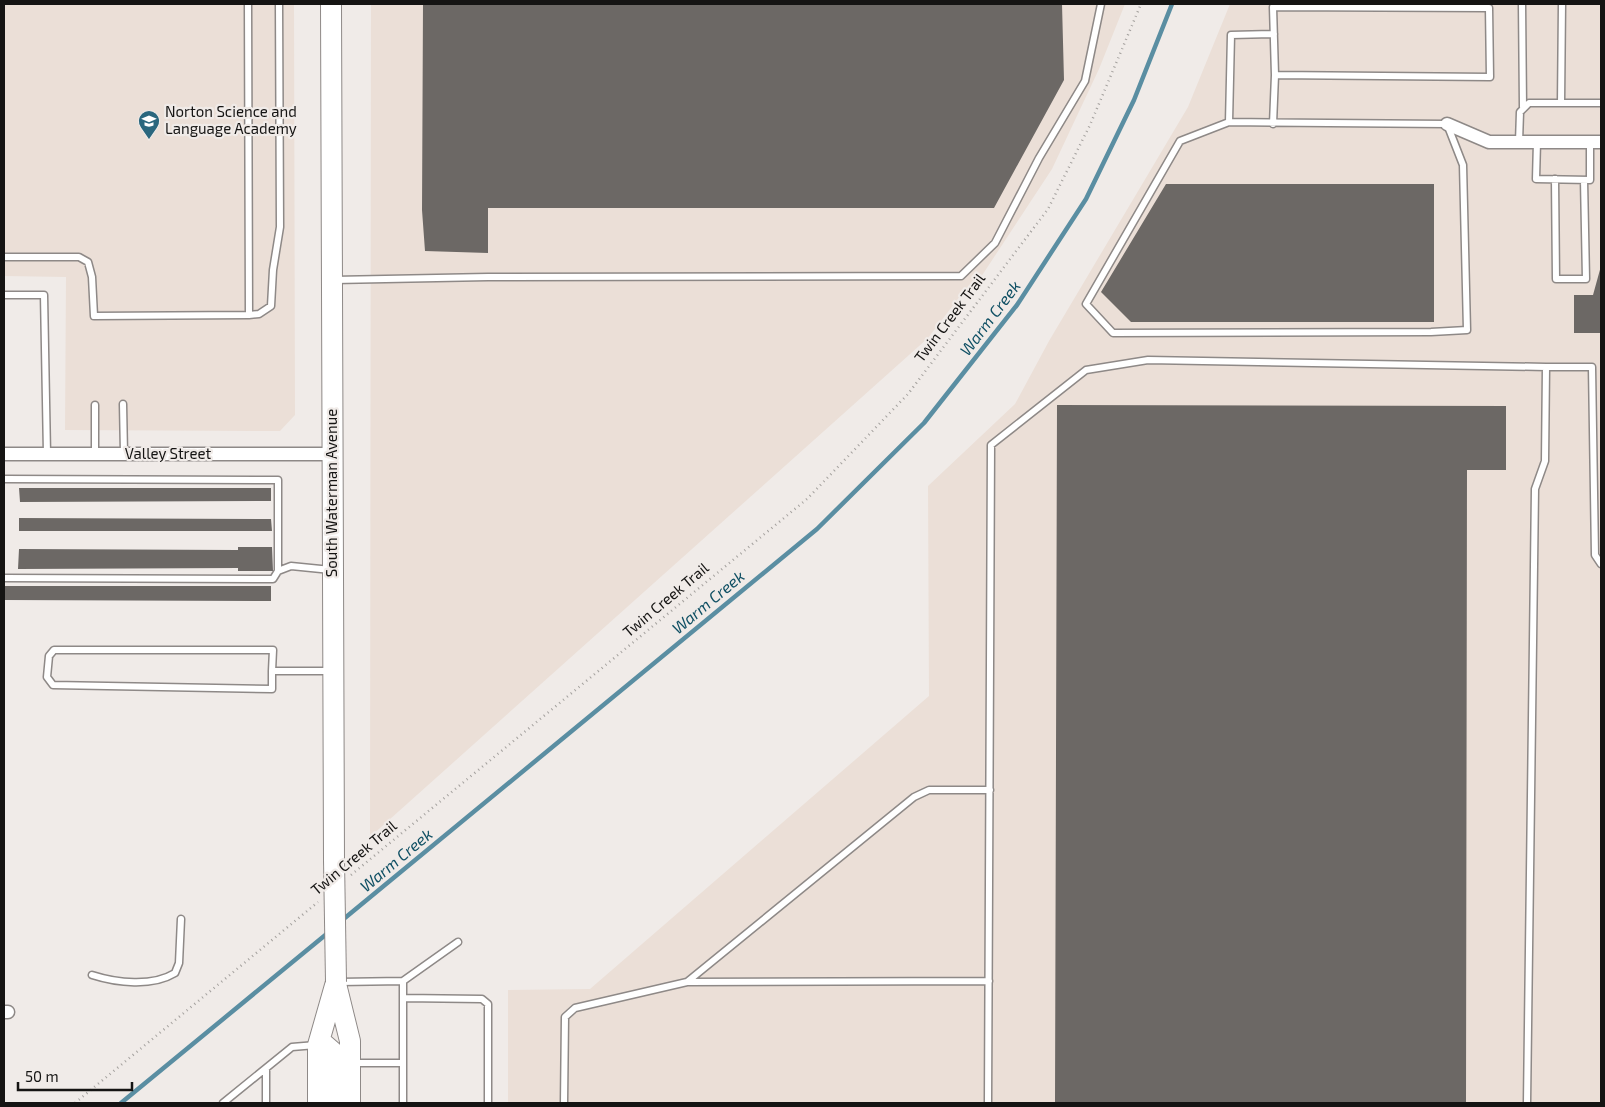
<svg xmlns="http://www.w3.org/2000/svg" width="1605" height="1107" viewBox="0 0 1605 1107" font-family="'Exo 2',sans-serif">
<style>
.built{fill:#ebdfd7}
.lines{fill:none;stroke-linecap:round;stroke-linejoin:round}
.stream{stroke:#5a8ea2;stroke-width:4.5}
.building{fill:#6c6865}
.service-casing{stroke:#8e8987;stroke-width:9}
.minor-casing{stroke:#8e8987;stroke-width:15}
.primary-casing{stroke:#8e8987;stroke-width:22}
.path{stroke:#a4a19e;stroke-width:2.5;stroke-dasharray:1 4;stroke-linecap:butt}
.service{stroke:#fff;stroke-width:6}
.minor{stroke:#fff;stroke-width:12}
.primary{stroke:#fff;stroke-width:20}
.primary-bridge-casing{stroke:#8e8987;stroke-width:22;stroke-linecap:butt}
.primary-bridge{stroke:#fff;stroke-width:20}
.labels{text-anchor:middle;stroke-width:4.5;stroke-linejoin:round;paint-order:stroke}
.poi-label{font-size:15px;fill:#151413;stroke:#f0ebe8;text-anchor:start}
.street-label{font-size:15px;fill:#151413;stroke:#f0ebe8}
.water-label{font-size:16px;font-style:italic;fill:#105064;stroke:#f0ebe8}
</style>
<rect width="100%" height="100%" fill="#f0ebe8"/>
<path class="built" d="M4,4H294L295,415L280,431L65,430L66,277L4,276Z
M371,4H1125L1099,69L1052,169L977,283L964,291L928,338L370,837Z
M1230,4H1601V1103H508V990L590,989L929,696L928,486L1015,404L1049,341L1188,107Z"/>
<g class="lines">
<path class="stream" d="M340,922L817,529L924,423L1017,305L1086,199L1134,100L1172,4
M121,1103L329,932"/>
</g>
<path class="building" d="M423,4H1062L1064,80L994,208H488V253L425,251L422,210Z
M1166,184H1434V322H1131L1101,292Z
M1601,266V333H1574V295H1593Z
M1057,405L1506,406V470H1467L1466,1103H1055Z
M19,488H271V501L20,502Z
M19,518L271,519L272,531H19Z
M238,547H272L273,571H238V568L18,569L19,549L238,550Z
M4,586H271V601L4,600Z"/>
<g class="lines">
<g class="service-casing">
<path id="service" d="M248,4L249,315
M1522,4L1523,107
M1561,103L1562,4
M1229,122L1447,124L1463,165L1467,330L1431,332L1113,333L1086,304L1180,141Z
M1229,122L1231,35L1274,34
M1273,124L1275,75L1273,7L1489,8L1490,77L1275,75
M1519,142L1520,112L1529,103H1601
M1537,142L1536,179L1590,180V142
M1555,179L1556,279H1586L1584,180
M4,257H79L88,262L92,277L94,316L249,315L259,314L271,306L273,270L280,227L279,4
M334,280L488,277L961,276L995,243L1039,158L1085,81L1101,4
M4,295H44L47,454
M1546,367H1592L1595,555L1601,564
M123,404L124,454
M95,405V454
M4,479L278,480V571L273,579L4,578
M278,571L291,566L331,570
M272,671V689L53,685L47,677L49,656L54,650H273L272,671H332
M92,975C117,983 152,987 175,973L179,963L181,919
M403,981L458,942
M339,982L403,981V1103
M687,982L989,981
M403,998L482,999L488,1004V1103
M354,1063H403
M266,1069V1103
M223,1103L292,1047L316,1045
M564,1103L565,1017L575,1008L687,982L914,797L929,790H990
M988,1103L991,445L1086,370L1148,360L1546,367L1545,461L1535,489L1527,1103"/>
</g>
<g class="minor-casing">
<path id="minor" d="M1447,124L1489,142H1601
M4,454H332
M4,1012H8"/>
</g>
<g class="primary-casing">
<path id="primary" d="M331,4L334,860
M336,984L350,1041V1103
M318,1045H325L333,1052V1103
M318,1103V1045L336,982"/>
</g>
<path class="path" d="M351,875L807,499L908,394L1048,209L1090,125L1141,4
M75,1103L318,902"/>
<use href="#service" class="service"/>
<use href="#minor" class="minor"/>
<use href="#primary" class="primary"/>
<g class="primary-bridge-casing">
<path id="primary-bridge" d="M334,860L336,982"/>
</g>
<use href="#primary-bridge" class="primary-bridge"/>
</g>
<defs>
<g id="school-pin" transform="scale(1.125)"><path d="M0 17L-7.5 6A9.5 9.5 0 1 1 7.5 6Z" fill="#2a677e" stroke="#f0ebe8"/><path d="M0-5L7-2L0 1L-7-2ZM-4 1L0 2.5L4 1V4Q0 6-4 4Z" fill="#fff"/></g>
</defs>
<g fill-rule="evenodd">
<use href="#school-pin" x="149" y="121"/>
</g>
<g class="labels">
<g class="poi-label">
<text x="165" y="117">Norton Science and<tspan x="165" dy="17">Language Academy</tspan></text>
</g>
<g class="street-label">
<text transform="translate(950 318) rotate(-53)" y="5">Twin Creek Trail</text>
<text x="168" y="459">Valley Street</text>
<text transform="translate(332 493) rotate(-90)" y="5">South Waterman Avenue</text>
<text transform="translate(666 600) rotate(-40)" y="5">Twin Creek Trail</text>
<text transform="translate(354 858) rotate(-40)" y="5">Twin Creek Trail</text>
</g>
<g class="water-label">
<text transform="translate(990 318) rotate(-53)" y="6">Warm Creek</text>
<text transform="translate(708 602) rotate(-40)" y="6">Warm Creek</text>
<text transform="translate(396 860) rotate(-40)" y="6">Warm Creek</text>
</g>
</g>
<rect width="1605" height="1107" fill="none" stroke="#151413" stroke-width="10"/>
<path d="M18 1082v8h114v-8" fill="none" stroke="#151413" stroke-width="2.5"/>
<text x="25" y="1082" font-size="15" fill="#151413" stroke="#f0ebe8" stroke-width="4" paint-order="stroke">50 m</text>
</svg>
